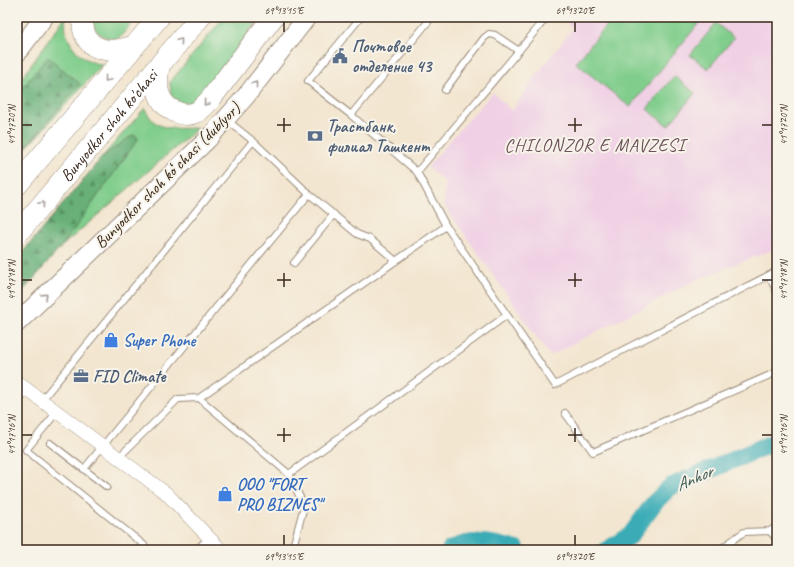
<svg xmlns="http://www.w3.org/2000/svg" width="794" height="567" viewBox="0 0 794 567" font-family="Caveat,sans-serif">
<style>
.built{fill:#f0d0e5}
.green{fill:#80cd8c;stroke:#5e7c55}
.forest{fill:url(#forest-firs);stroke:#526d4b}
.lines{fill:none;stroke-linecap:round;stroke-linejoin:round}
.canal{stroke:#3bacb6;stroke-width:18}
.lane-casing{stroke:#978877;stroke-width:8}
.street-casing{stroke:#978877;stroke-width:14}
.secondary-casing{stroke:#978877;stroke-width:20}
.primary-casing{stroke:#978877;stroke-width:22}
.lane{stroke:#fff;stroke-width:6}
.street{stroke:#fff;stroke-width:13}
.secondary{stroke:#fff;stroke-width:18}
.primary{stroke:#fff;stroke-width:21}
.oneway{stroke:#a79f9a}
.ticks{fill:none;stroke:#3b2a1e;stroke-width:1.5}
.labels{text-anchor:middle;stroke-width:4;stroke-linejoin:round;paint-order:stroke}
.service-label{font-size:17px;font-weight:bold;fill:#4e5e75;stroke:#f7f3e8;text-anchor:start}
.street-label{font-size:17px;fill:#3b2a1e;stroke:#f7f3e8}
.shop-label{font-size:17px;font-weight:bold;fill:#366cbe;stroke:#f7f3e8;text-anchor:start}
.neighbourhood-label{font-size:18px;letter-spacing:1px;fill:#6d515c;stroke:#f7f3e8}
.water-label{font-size:18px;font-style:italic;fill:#3b5853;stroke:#f7f3e8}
.neatline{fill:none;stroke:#3b2a1e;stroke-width:1.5}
.ticks-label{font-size:10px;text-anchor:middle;fill:#3b2a1e}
</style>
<defs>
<pattern id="forest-firs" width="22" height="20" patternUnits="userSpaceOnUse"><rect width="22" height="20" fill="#68b078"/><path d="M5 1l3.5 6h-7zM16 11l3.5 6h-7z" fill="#578f62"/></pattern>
</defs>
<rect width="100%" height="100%" fill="#f7f3e8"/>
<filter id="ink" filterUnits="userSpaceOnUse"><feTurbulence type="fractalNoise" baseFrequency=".025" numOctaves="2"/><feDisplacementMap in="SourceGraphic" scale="8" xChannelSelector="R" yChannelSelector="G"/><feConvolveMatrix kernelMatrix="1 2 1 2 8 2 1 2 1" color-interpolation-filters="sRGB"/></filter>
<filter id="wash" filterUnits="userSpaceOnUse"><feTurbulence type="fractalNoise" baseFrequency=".012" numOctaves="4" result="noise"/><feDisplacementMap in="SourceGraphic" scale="16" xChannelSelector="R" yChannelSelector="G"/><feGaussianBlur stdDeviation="0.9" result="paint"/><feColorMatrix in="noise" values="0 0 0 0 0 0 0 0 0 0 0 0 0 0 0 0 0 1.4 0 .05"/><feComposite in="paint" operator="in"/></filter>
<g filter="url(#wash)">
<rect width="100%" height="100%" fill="#f3e6d0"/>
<path class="built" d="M561,17H777V248L696,280L550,356L444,205L445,182L427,167L493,92L512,111L534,79L572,29Z"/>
<path class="green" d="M65,17C66,21 65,27 66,32C71,50 84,61 102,65L17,158L80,84L48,57L17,94V85Z
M93,17H137L121,36L116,39C102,38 92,32 93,17Z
M224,17H261L199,97C189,105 181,104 171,96L170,82Z
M613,17H704L630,107L576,63Z
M716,23L734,38L708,69L690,55Z
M674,76L695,93L668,126L647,109Z
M145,108C155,133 175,128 198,128L62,246L138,139L136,136L133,135L103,156Z"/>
<path class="forest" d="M48,57L80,84L17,157V94Z
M133,135L138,139L62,246L17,298V259L103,156Z"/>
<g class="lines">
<path class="canal" d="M450,550C472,538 494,543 517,550
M607,550L630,536L654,503L670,487L777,441"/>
</g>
</g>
<g filter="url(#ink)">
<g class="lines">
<g class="lane-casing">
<path id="lane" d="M361,17L308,81L351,115L417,172L446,226
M445,90L484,38L489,34L495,35L519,51
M351,115L432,17
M228,121L253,141
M417,172L547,17
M294,263L334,214
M769,276L777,292
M199,398L289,474L304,506L293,547L291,550
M41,401L253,141L309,194L357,234L370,239L396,261
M17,403L27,390
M56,413L26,450L144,545
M565,413L593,452L777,372
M50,443L107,487
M119,457L178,399L199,398L446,226L555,385L777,271
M84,469L309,194
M289,474L507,315
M770,531L777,540
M196,550L209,538
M719,550L744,532L770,531L777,526"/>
</g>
<g class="street-casing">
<path id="street" d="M17,382L167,494L221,550"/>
</g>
<g class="secondary-casing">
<path id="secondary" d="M17,53L44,17
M17,323L208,139L246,96L307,17"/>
</g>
<g class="primary-casing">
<g id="primary">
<path d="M83,17C80,51 108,55 134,46"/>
<path d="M159,66C158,75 156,85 159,94C164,109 182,119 197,112C202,109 205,105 209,101L273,17"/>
<path d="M17,185L159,17"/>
<path id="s1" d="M17,234L200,17"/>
</g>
</g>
<use href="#lane" class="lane"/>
<use href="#street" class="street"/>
<use href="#secondary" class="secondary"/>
<use href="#primary" class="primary"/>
</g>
<defs><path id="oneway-chevron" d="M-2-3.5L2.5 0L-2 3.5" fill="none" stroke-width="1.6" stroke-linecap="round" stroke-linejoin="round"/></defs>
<g class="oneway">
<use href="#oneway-chevron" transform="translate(180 41) rotate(-50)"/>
<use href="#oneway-chevron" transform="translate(107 79) rotate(130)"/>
<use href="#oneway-chevron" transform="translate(255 84) rotate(-52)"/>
<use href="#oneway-chevron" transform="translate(206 103) rotate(131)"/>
<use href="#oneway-chevron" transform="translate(42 204) rotate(-50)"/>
<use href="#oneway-chevron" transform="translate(45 296) rotate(-44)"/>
</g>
</g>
<path class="ticks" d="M284,22V32M575,22V32M284,118V132M575,118V132M22,125H32M277,125H291M568,125H582M762,125H772M284,273V287M575,273V287M22,280H32M277,280H291M568,280H582M762,280H772M284,428V442M575,428V442M22,435H32M277,435H291M568,435H582M762,435H772M284,535V545M575,535V545"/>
<defs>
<g id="civic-bare" transform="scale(1.2)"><path d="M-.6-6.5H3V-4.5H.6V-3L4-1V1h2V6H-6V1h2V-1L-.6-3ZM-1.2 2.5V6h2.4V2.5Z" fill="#5c6f8a" stroke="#f7f3e8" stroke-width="2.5" paint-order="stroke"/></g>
<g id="bank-bare" transform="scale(1.2)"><path d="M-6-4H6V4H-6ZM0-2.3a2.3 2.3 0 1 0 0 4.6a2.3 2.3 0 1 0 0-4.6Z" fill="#5c6f8a" stroke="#f7f3e8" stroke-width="2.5" paint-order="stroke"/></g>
<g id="shop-bare" transform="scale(1.2)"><path d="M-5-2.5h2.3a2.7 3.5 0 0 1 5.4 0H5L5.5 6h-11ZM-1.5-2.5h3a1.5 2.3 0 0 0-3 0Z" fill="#3f7fe0" stroke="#f7f3e8" stroke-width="2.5" paint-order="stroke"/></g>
<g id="office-bare" transform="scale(1.2)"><path d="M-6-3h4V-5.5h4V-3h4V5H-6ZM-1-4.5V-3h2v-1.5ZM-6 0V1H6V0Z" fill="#5c6f8a" stroke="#f7f3e8" stroke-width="2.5" paint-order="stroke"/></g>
</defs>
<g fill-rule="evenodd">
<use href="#civic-bare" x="340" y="56"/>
<use href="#bank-bare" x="315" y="136"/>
<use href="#shop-bare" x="111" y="340"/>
<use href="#office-bare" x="81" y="376"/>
<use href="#shop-bare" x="225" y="494"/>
</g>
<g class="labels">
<g class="service-label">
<text x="352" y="52">Почтовое<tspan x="352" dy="20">отделение 43</tspan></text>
<text x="327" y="132">Трастбанк,<tspan x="327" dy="20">филиал Ташкент</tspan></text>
<text x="93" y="382">FID Climate</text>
</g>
<g class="street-label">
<text dy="6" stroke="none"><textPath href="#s1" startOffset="142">Bunyodkor shoh ko'chasi</textPath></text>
<text transform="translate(167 175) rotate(-45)" y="6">Bunyodkor shoh koʻchasi (dublyor)</text>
</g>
<g class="shop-label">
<text x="123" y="346">Super Phone</text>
<text x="237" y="490">OOO "FORT<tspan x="237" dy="20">PRO BIZNES"</tspan></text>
</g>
<g class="neighbourhood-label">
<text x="595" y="151">CHILONZOR E MAVZESI</text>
</g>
<g class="water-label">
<text transform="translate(694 478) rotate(-24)" y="6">Anhor</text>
</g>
</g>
<rect width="794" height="567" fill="none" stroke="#f7f3e8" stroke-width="44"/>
<rect x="22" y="22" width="750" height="523" class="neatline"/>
<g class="ticks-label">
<text x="284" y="14">69°13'15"E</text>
<text x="575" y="14">69°13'20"E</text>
<text transform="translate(11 125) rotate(-90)" y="4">41°17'20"N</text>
<text transform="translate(783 125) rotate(-90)" y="4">41°17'20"N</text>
<text transform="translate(11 280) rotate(-90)" y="4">41°17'18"N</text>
<text transform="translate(783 280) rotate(-90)" y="4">41°17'18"N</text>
<text transform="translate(11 435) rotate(-90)" y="4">41°17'16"N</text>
<text transform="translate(783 435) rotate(-90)" y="4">41°17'16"N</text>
<text x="284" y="560">69°13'15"E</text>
<text x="575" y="560">69°13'20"E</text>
</g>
</svg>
